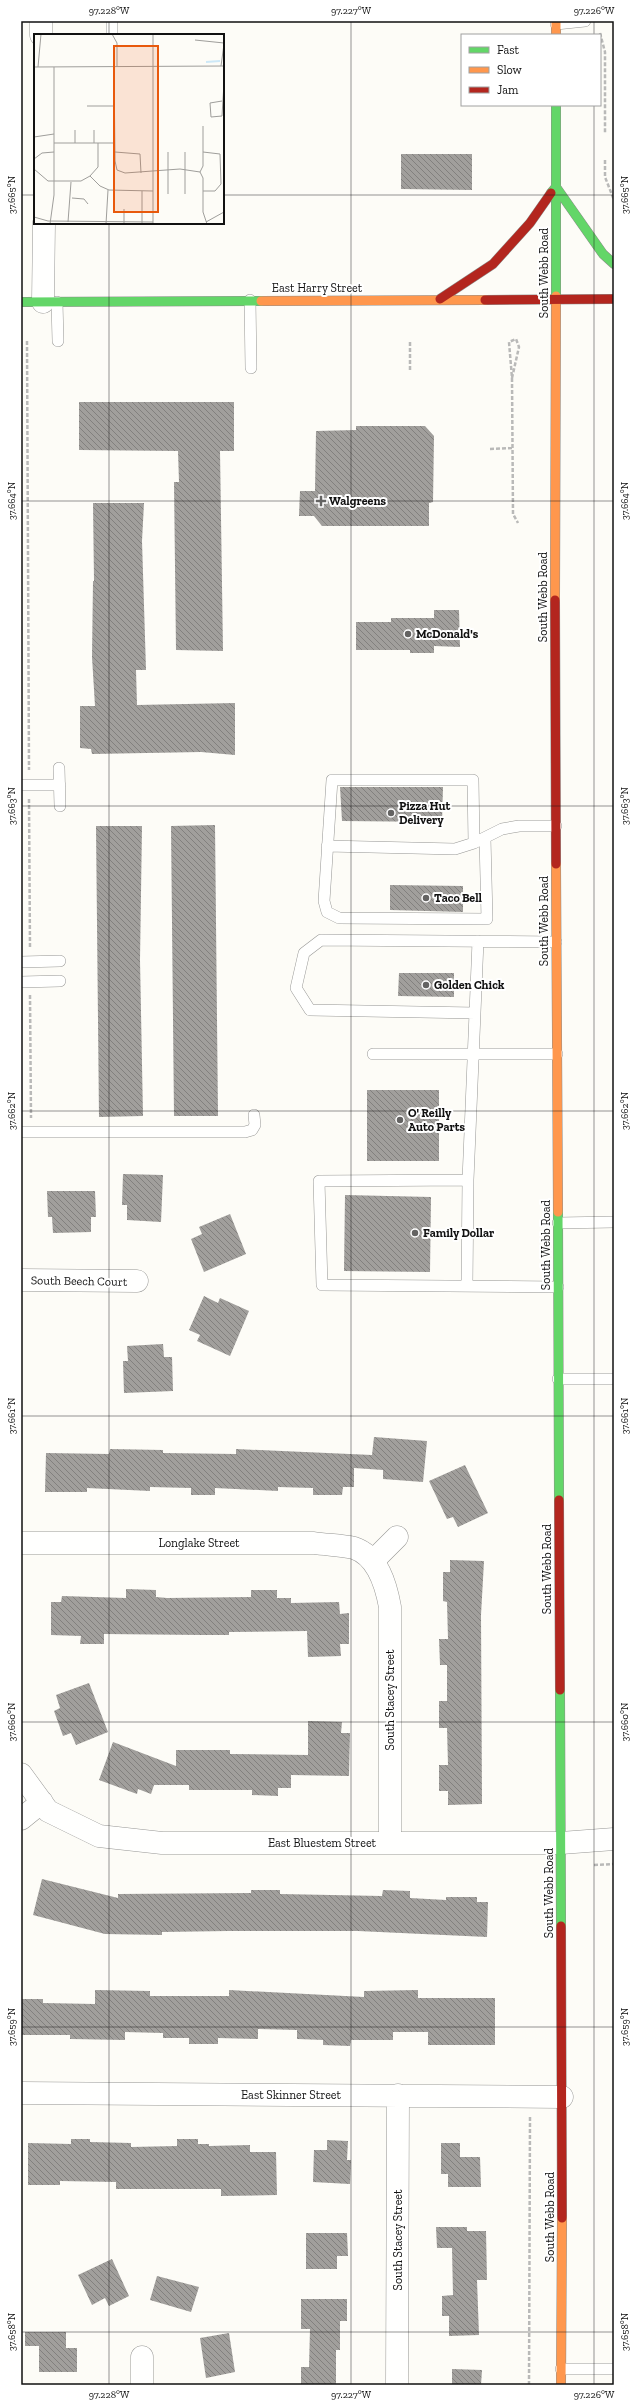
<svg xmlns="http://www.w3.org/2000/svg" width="635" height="2406" viewBox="0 0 635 2406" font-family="'Zilla Slab',serif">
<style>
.building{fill:url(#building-back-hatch)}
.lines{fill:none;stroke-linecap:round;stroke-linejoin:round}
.lane-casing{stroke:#979795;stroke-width:12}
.street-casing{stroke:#979795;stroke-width:23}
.fast-casing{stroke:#8e8d8b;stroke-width:10}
.slow-casing{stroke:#8e8d8b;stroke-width:10}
.jam-casing{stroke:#8e8d8b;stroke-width:10}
.path{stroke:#b9b9b8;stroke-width:2.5;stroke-dasharray:4 2;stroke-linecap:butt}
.lane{stroke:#fffffe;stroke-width:11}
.street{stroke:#fffffe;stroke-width:22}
.fast{stroke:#63d668;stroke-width:9}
.slow{stroke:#ff974d;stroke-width:9}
.jam{stroke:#b3261e;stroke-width:9}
.ticks{fill:none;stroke:#111;stroke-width:1;stroke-opacity:0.45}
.poi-dot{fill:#646362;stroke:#fff;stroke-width:1.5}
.labels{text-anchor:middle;stroke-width:4;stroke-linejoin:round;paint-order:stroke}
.street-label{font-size:12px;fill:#111;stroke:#fff}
.poi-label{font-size:12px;font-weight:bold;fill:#111;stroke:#fff;text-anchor:start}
.inset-river{fill:none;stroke:#cde8f7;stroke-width:2}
.inset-road{fill:none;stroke:#9f9e9b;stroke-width:1}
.view{fill:#e8590c;fill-opacity:0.15;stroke:#e8590c;stroke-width:2}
.inset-edge{fill:none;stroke:#111;stroke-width:2}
.neatline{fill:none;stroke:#111;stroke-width:1.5}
.ticks-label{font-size:10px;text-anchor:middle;fill:#111}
</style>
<defs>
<pattern id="building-back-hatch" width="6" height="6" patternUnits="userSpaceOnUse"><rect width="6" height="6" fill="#a19f9c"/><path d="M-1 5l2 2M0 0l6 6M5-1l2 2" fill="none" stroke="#82807e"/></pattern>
</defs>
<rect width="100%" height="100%" fill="#fdfcf7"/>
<path class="building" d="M401,154H472V190L401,189Z
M79,402H234V451H220L223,651L176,650L174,482H179L178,451L79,450Z
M356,426H425L434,436L433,502L429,503V526H322L314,516H299L300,491H315L316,431L356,430Z
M93,503H144L142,541L146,670H136L137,705L235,703V755L201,752L92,754L91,749L80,748V706H95L92,657L93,581H94Z
M434,610H459L460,647L434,646V653H410V650H356V622H391V618H434Z
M340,787H443L442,822L342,821Z
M215,825L218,1116H174L171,826Z
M96,826H142L140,960L143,1116L99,1117Z
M390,885L463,886V912L390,910Z
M399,973H454V997L398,996Z
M367,1090H439V1161H367Z
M123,1174L163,1175L161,1222L127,1220V1205H122Z
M47,1191H95L96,1217H91V1232L53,1233L52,1217H48Z
M345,1195L431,1197L430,1272L344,1271Z
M230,1214L246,1254L204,1272L191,1239L202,1234L199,1227Z
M204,1296L218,1303L220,1298L249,1311L230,1356L197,1341L200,1335L189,1330Z
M163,1344L164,1357H172L173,1391L124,1393L123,1361H128L127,1346Z
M374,1437L427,1441L423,1482L383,1479V1470L354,1468V1487H343L342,1495H313V1488L278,1487V1491L215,1488V1495H191V1488L150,1487V1491L87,1488V1492H45L46,1453L109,1454L110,1449L163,1450V1453L236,1454V1449L372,1455Z
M465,1465L488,1513L458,1527L453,1517L447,1519L429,1481Z
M450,1560L484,1561L481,1615L482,1804L448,1805V1791H439V1765H448L447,1728H439V1701H447V1665H440L439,1639H448L447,1602L443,1601V1572H450Z
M126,1589L156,1590V1597L167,1598L251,1597V1590H277V1598H291V1603L339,1602L340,1614L349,1613V1644H340L341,1656L308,1657L307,1631L229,1632V1635H202L104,1634V1644H80L81,1636L51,1635V1602H61L62,1596L126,1598Z
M89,1683L108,1732L76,1745L71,1733L63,1736L54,1711L60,1708L56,1695Z
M308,1721L342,1722L341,1733H350L349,1776L291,1775V1788H278V1796L252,1795V1790H189V1785H154L151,1794L138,1789L137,1794L99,1780L113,1742L176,1766V1750H230V1754L308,1755Z
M42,1879L118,1898V1894L251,1893V1890H280V1894L382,1896L383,1890L410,1891V1898L446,1900V1897H477V1902H488L487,1937L358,1931H228L162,1932V1935L105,1934L33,1915Z
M95,1990L150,1991V1996H229V1990L364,1997V1991L418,1990V1998H495V2045H428V2032H393V2040H351L350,2046L323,2045V2040L297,2039V2030L258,2029V2039L218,2038V2044H189V2038H163V2033L125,2032V2040L70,2039V2035H21V1999H43V2003L95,2004Z
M71,2139H90V2142L131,2143V2147L177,2146V2139H198V2144H209V2146L250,2145V2152H276L277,2195L221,2196V2189H116V2182L60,2181V2185H28V2143L71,2144Z
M327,2140L348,2141L347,2160H351L350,2184L313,2182L314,2150H327Z
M441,2143H460V2157H480L481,2187H448V2174H441Z
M436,2227H467V2231H486L487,2280H477L479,2335L449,2336V2316H442V2296L453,2295L452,2248H437Z
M306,2233H347L348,2256H337V2269H306Z
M112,2259L129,2296L109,2306L105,2298L92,2305L78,2275Z
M157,2276L199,2287L191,2312L150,2300Z
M301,2299H347V2321H340V2350H336V2385H301V2367H309L310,2329H301Z
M25,2332H66V2348H77V2372H39V2346H25Z
M229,2333L235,2372L206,2378L200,2338Z
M452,2369L482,2370L481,2385H452Z"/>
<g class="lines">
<g class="lane-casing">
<path id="lane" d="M112,21V35
M556,24L585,21
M250,300L251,368
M57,302L58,341
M59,768L60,806
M21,785H60
M474,843L473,780H332L324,901L327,912L339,918L487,919L485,838
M327,846L455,849L474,843L502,829L519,826H556
M478,941L468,1180L319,1181L322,1285L558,1287
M21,962L60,961
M21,982L60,981
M475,1013L310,1010L296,988L304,953L321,940L556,942
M373,1054H557
M21,1132H245L252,1130L255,1125L254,1115
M558,1223L614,1222
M467,1286L468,1180
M558,1379H614
M561,2369H614"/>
</g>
<g class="street-casing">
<path id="street" d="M41,21V35
M43,302L44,223
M21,1280L137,1281
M21,1543H314C327,1545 342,1545 354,1548C378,1556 386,1585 390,1607V1843
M373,1561L397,1537
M21,1774L48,1811L99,1836L162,1843H561L614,1839
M21,1819L42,1802
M21,2093L562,2097
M142,2357V2385
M397,2385L398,2095"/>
</g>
<g class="fast-casing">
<path id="fast" d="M551,193L556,187L603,254L614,264
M556,296V105
M21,302L261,301
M558,1212L559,1500
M560,1690L561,1926"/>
</g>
<g class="slow-casing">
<path id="slow" d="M556,21V35
M261,301L485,300
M555,600L556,296
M556,864L558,1212
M561,2385L562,2218"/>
</g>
<g class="jam-casing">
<path id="jam" d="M440,299L493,264L530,223L551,193
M485,300L614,299
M555,600L556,864
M559,1500L560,1690
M561,1926L562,2218"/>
</g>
<path class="path" d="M600,33L605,52V134
M605,160V177L614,200
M27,341L29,770
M410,342V371
M512,378L519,347L516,339L509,342L512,378L513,514L518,523
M490,449L512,448
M29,799L30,948
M30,995L31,1118
M594,1865L614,1864
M529,2385L530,2116"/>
<use href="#lane" class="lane"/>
<use href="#street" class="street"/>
<use href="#fast" class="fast"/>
<use href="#slow" class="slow"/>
<use href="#jam" class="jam"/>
</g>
<path class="ticks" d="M109,21V35M351,21V2385M594,21V35M594,105V2385M21,195H35M223,195H614M109,223V2385M21,501H614M21,806H614M21,1111H614M21,1416H614M21,1722H614M21,2027H614M21,2332H614"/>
<g class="poi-dot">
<path d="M319 495h4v4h4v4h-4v4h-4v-4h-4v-4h4z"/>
<circle cx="408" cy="634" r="4"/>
<circle cx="391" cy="813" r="4"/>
<circle cx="426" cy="898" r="4"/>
<circle cx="426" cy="985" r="4"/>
<circle cx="400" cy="1120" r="4"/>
<circle cx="415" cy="1233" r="4"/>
</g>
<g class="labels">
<g class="street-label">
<text transform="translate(544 273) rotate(-90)" y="4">South Webb Road</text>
<text x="317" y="292">East Harry Street</text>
<text transform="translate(543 597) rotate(-90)" y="4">South Webb Road</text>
<text transform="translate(544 921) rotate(-90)" y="4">South Webb Road</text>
<text transform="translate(546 1245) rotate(-90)" y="4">South Webb Road</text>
<text transform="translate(79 1281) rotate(1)" y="4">South Beech Court</text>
<text x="199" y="1547">Longlake Street</text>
<text transform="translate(547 1569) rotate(-90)" y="4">South Webb Road</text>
<text transform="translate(390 1700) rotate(-90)" y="4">South Stacey Street</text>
<text x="322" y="1847">East Bluestem Street</text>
<text transform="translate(549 1893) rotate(-90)" y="4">South Webb Road</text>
<text x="291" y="2099">East Skinner Street</text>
<text transform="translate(550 2217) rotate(-90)" y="4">South Webb Road</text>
<text transform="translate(398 2240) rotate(-90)" y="4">South Stacey Street</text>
</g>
<g class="poi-label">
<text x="329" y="505">Walgreens</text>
<text x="416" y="638">McDonald's</text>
<text x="399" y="810">Pizza Hut<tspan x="399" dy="14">Delivery</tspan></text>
<text x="434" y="902">Taco Bell</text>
<text x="434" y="989">Golden Chick</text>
<text x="408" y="1117">O' Reilly<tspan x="408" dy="14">Auto Parts</tspan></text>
<text x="423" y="1237">Family Dollar</text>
</g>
</g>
<g transform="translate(34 34)">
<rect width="190" height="190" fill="#fdfcf7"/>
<path class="inset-river" d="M172,28L186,27"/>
<path class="inset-road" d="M78,0L83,9V33M119,0V190M161,6L190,9M187,32L190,10M0,33L190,32M4,33L7,0M80,33L81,127L83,136M188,67L176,69L177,83L188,82L190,49M53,72H81M0,103L20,100M20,109H81M41,109V96M60,109V96M81,118L106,120M134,118V160M106,120L107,139M0,125L8,119L20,118M0,135L14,147H47L56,142L64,133V109M83,136L91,139L146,135L166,138M166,138L169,144V178L173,190M166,138L169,132V92M56,142L66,152L75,156L119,157M169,157H181L187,150L186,120L169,118M151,160V118M38,164L50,165L54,170M90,175V190M0,183L14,187L119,188M34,188L37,148M172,188L190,178M16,190L20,161V33M72,190L74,156M108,190V157"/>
<path class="view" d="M80,12H124V178H80Z"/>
<rect width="190" height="190" class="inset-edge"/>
</g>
<rect width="635" height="2406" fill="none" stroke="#ffffff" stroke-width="44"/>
<rect x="461" y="34" width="140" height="72" fill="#ffffff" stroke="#a0a0a0"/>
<rect x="469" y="47" width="20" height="6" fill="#63d668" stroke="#a0a0a0"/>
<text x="497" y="54" font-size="12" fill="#111111">Fast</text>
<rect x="469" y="67" width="20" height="6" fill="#ff974d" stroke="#a0a0a0"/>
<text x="497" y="74" font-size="12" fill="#111111">Slow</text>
<rect x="469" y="87" width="20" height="6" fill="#b3261e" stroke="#a0a0a0"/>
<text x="497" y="94" font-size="12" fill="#111111">Jam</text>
<rect x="22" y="22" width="591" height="2362" class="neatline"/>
<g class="ticks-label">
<text x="109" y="14">97.228°W</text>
<text x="351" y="14">97.227°W</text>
<text x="594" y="14">97.226°W</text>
<text transform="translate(11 195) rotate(-90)" y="4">37.665°N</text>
<text transform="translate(624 195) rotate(-90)" y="4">37.665°N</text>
<text transform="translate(11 501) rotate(-90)" y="4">37.664°N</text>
<text transform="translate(624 501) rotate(-90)" y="4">37.664°N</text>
<text transform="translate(11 806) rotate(-90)" y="4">37.663°N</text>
<text transform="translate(624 806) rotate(-90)" y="4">37.663°N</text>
<text transform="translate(11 1111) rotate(-90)" y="4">37.662°N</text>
<text transform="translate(624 1111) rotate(-90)" y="4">37.662°N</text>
<text transform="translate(11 1416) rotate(-90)" y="4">37.661°N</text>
<text transform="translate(624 1416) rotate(-90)" y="4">37.661°N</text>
<text transform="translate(11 1722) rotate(-90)" y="4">37.660°N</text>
<text transform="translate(624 1722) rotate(-90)" y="4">37.660°N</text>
<text transform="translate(11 2027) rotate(-90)" y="4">37.659°N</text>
<text transform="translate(624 2027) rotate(-90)" y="4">37.659°N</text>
<text transform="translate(11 2332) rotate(-90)" y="4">37.658°N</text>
<text transform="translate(624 2332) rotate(-90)" y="4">37.658°N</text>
<text x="109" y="2398">97.228°W</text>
<text x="351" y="2398">97.227°W</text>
<text x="594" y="2398">97.226°W</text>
</g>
</svg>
